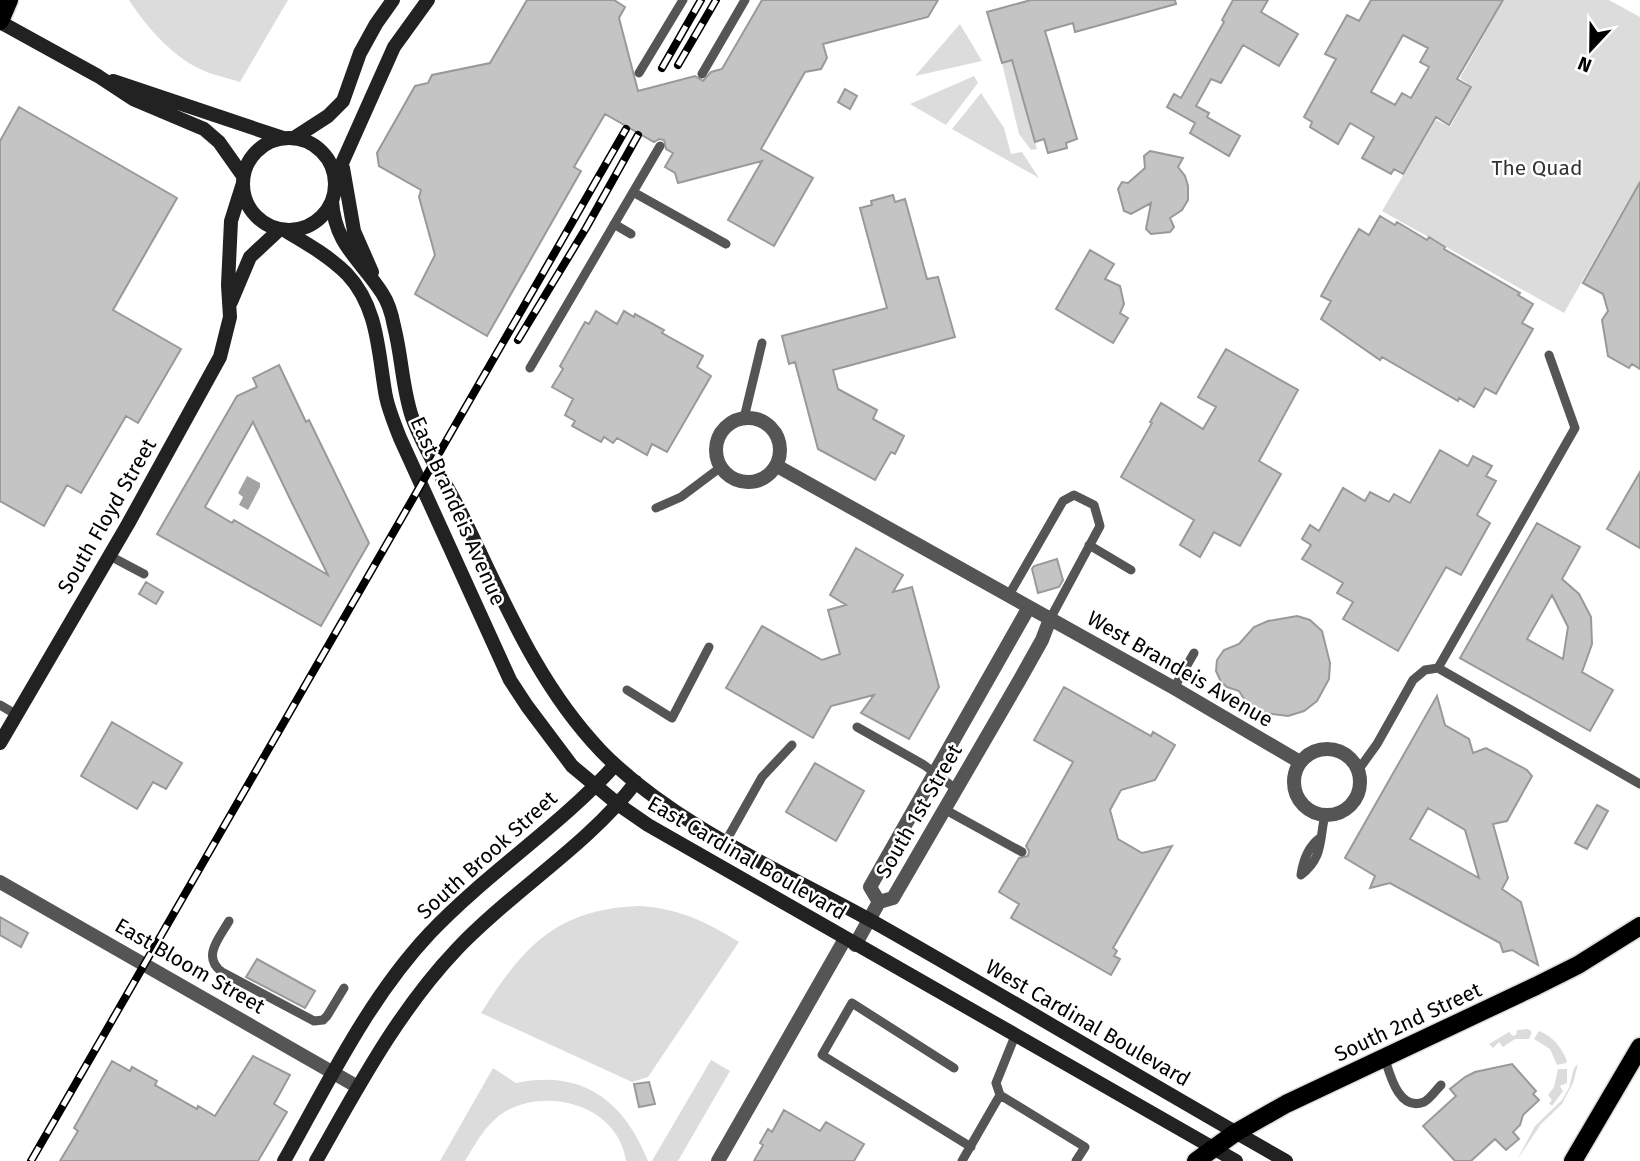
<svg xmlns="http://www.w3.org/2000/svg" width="1640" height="1161" viewBox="0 0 1640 1161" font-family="'Fira Sans',sans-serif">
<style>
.green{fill:#dcdcdc}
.water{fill:#a3a3a3}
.building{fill:#c4c4c4;stroke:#999;stroke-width:2;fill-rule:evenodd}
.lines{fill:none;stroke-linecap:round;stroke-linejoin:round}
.primary-casing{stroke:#dbdbdb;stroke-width:21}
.lane{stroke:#555;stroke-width:9}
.street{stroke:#555;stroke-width:14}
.secondary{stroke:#222;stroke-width:14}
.primary{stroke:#000;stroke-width:18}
.rail-casing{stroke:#000;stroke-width:8}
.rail{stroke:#fff;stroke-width:5;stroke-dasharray:16;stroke-linecap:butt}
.labels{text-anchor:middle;stroke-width:5;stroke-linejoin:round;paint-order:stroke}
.park-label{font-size:21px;fill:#333;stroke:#fff}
.street-label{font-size:21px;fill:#000;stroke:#fff}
</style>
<rect width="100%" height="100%" fill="#fff"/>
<path class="green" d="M129,0H288L240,82C230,79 219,76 209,73C175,60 148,29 129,0Z
M1504,0H1609L1640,17V180L1564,313L1382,211L1436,120L1450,127L1472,87L1460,78Z
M960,24L982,61L915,76Z
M1012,60L1037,149L1031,150L1019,134L1002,63Z
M974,76L978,83L946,125L910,104Z
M981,93L1004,128L1011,154L1022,152L1039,178L952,129Z
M639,906C678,908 707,922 739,942L648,1077L632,1082L481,1013C523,947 556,909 639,906Z
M1528,1029L1532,1032L1529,1039H1515L1503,1047L1499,1042L1493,1048L1489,1044L1509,1032L1513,1036L1516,1035L1517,1030Z
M1539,1031C1554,1037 1561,1047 1567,1061L1566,1063L1557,1065L1550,1049L1534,1039Z
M711,1060L730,1071L678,1161H652Z
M1578,1064L1573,1083L1562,1104L1541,1124L1517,1160L1535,1126L1562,1100L1569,1088L1574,1068Z
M493,1068L516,1083C583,1069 624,1101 648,1161H626C618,1106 550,1087 506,1111C487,1122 476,1143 465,1161H440Z
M1558,1069H1567V1083L1560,1086L1563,1091L1552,1106L1549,1103L1552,1100L1548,1095L1554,1087Z"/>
<path class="water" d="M247,476L260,483V487L248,510L239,505L243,497L238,493Z"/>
<path class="building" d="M527,0H614L625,7L619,18L638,91L695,76L703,81L711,72L722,69L762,0H938L928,17L823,44L827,58L821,69L805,72L761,149L813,178L774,246L728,220L762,161L678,183L675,173L665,167L673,153L666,149L664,140L659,139L654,142L605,114L574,167L581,171L487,336L415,294L435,255L419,197L421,190L379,166L377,153L415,86L428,83L432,75L490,63Z
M1031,0H1175L1176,4L1075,32L1073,23L1045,31L1077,139L1066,143L1067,148L1048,153L1044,139L1035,142L1012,60L1002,63L987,12Z
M1233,0H1268L1261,12L1298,34L1279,66L1243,45L1221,83L1211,79L1196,106L1209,113L1207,117L1240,136L1229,156L1190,133L1195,123L1167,107L1174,94L1181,98L1224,22L1222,20Z
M1371,0H1503L1457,79L1471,87L1449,125L1436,117L1403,174L1394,169L1391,174L1362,158L1374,137L1350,123L1338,144L1310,127L1312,122L1304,117L1336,59L1325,54L1333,40L1347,15L1359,21ZM1403,35L1428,48L1420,62L1429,67L1411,98L1402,93L1395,105L1371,92Z
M845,89L857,96L850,109L838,102Z
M19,107L177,198L113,310L181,349L138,423L126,416L81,493L67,485L44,526L0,501V141Z
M1150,151L1183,158L1178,167L1185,176L1188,186V200L1182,210L1170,218L1174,227L1170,232L1151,234L1146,229L1151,203L1131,214L1124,211L1118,189L1122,182L1128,183L1145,168L1144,156Z
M1640,182V369L1632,364L1629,368L1608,356L1602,320L1608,311L1603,294L1583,283Z
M893,195L895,202L905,199L927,279L938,277L955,337L833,370L838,389L877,410L873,419L904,436L895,454L891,452L875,480L818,449L795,362L789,364L782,336L887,308L860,208L872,205L871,201Z
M1380,216L1395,225L1397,222L1427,240L1429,237L1445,247L1444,249L1520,293L1518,295L1533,304L1522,323L1533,329L1510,369L1496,394L1485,388L1474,407L1459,398L1458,401L1382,357L1380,360L1321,319L1331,301L1321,296L1336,269L1359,229L1369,235Z
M1090,250L1114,264L1105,279L1120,286L1124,304L1120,313L1128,318L1113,343L1056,309Z
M596,311L617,324L624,311L634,317L635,314L664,330L662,333L703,356L697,367L711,376L667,452L652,444L647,455L617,438L613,443L604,437L601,442L572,426L575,421L565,415L573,399L552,387L563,369L560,366L585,322L589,324Z
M1226,349L1298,390L1259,461L1281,474L1240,546L1214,532L1200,557L1180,545L1194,520L1121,477L1152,423L1150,422L1161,403L1203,429L1216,407L1198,397Z
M279,365L306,422L309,420L369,543L321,626L157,534L237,396L257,387L253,378ZM253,422L292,503L328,575L234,520L232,523L205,507Z
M1440,450L1468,466L1473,456L1492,466L1486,476L1496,481L1477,515L1490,523L1461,575L1446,567L1398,651L1343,619L1353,602L1337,593L1343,583L1302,559L1311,545L1302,539L1310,525L1319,531L1343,488L1365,501L1370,492L1389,502L1394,494L1410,503Z
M1640,472V548L1607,529Z
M1537,523L1580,547L1562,579L1579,594L1591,617L1592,644L1582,672L1613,690L1590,731L1460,658ZM1552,595L1568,627L1563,659L1527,639Z
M856,548L903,575L893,592L912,587L939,687L909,739L861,713L874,695L831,706L813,738L726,688L762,626L822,660L840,654L828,610L846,605L830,595Z
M1057,559L1063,580L1059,587L1038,593L1032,569L1034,566Z
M146,582L163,592L156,604L139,594Z
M1297,616L1310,620L1322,631L1330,663L1329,679L1317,701L1304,711L1288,716L1264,713L1246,702L1239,691L1227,687L1221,682L1216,671L1217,660L1224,650L1239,644L1254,627L1268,621Z
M1064,687L1151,736L1153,732L1175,745L1155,780L1121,790L1110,810L1118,839L1142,853L1172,846L1113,948L1117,951L1114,956L1120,959L1111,975L1011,918L1019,904L999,892L1019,858L1028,856L1029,851L1026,846L1073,762L1034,740Z
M1437,696L1445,725L1469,739L1473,753L1486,748L1527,770L1532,776L1507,821L1493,824L1508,878L1502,889L1521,902L1538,965L1512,950L1503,952L1500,943L1390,883L1370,888L1375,876L1345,858ZM1428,808L1465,830L1479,878L1410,839Z
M112,722L182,763L166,789L153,782L137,809L81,776Z
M815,763L864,791L836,841L786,812Z
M1597,805L1608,811L1587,849L1575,843Z
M0,917L28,933L21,947L0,935Z
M257,959L315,991L305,1008L246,977Z
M253,1056L290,1075L274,1104L287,1112L258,1161H60L78,1131L74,1128L112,1061L130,1071L132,1067L157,1081L155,1085L197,1109L198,1106L215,1116Z
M1512,1064L1536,1091L1533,1094L1539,1100L1523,1115L1520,1125L1513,1132L1519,1139L1506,1150L1495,1139L1471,1161H1455L1423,1126L1456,1096L1450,1089L1465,1077L1475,1072Z
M649,1082L655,1104L639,1107L634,1084Z
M784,1110L820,1131L826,1122L864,1144L854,1161H754L763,1145L760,1143L768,1129L772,1132Z"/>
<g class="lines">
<g class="primary-casing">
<path id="primary" d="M0,21L9,0
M1196,1161L1235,1133L1286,1104L1536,986L1578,965L1640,926
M1573,1161L1640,1047"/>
</g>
<path class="lane" d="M639,73L683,0
M702,74L745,0
M633,192L726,244
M614,224L631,234
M530,368L660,146
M744,418L762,343
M656,508L681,497L721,467
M1089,545L1131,570
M110,556L144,574
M1009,595L1063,501L1074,495L1094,505L1100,526L1050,619
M1438,668L1640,784
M1174,688L1194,653
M627,690L672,718L709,647
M0,705L17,715
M857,727L924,765L956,789
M1359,769L1377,744L1413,680L1425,670L1438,668L1575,428L1549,355
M944,809L1022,852
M726,841L762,777L792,745
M1301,875C1324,857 1319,840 1325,815
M1301,875C1303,861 1309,846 1320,838
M229,921C220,937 201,957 222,972L314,1021L323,1020L327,1016L344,988
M1015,1036L996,1083L1000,1095L1085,1147L1076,1161
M1385,1059C1390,1075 1399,1112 1424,1102C1430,1099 1436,1090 1441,1085
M954,1068L852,1003L822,1055L971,1147
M962,1161L1000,1095"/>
<path class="street" d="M716 450a32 32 0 1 1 64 0a32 32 0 1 1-64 0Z
M777,466L1174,688L1300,762
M1294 782a33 33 0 1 1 66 0a33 33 0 1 1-66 0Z
M0,882L358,1087
M879,902L870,887L1029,607
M879,902L893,898L1019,681L1042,640L1050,619
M855,945L879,902
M718,1161L845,939"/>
<path class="secondary" d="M0,22L98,76L133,99L204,129L219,142L243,176
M113,81L283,138
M243 184a46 46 0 1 1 92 0a46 46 0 1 1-92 0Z
M294,138L328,116L343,101L360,53L376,24L393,0
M343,168L354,231L372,272
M335,179L394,47L428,0
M332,201C335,245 360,259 382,293C388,302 392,315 394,326C402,357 402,387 412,417C424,450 445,481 461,513C502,596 536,683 601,751C674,826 788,874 879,925C1015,1002 1149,1084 1286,1161
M284,230C306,243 329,256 347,274C379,308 378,354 386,397C389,411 395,425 400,438L510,680L527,706L572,766L619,805L648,825L1236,1161
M231,302L250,257L279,230
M0,743L128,524L220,357L230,317L228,285L231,221L243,183
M284,1161C328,1083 368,999 430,933C488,872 559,827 615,765
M316,1161C358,1087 398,1011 457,949C513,890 586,847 636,782"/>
<use href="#primary" class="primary"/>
<g class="rail-casing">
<path id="rail" d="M678,65L716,0
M662,68L701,0
M518,340L586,228L638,135
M31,1161L626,129"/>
</g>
<use href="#rail" class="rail"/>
</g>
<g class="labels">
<g class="park-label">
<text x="1537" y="175">The Quad</text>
</g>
<g class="street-label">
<text transform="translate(458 511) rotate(66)" y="7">East Brandeis Avenue</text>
<text transform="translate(107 516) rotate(-60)" y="7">South Floyd Street</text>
<text transform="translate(1180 669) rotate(30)" y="7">West Brandeis Avenue</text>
<text transform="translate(919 811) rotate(-60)" y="7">South 1st Street</text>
<text transform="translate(487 855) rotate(-42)" y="7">South Brook Street</text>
<text transform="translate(747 858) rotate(30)" y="7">East Cardinal Boulevard</text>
<text transform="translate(190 966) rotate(30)" y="7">East Bloom Street</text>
<text transform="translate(1408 1022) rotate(-25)" y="7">South 2nd Street</text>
<text transform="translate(1088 1023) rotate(30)" y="7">West Cardinal Boulevard</text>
</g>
</g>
<g transform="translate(1591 49) rotate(202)" stroke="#ffffff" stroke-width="5" paint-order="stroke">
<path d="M0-5L12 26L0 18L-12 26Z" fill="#000000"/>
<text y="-10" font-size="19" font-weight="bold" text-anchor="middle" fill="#000000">N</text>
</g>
</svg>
